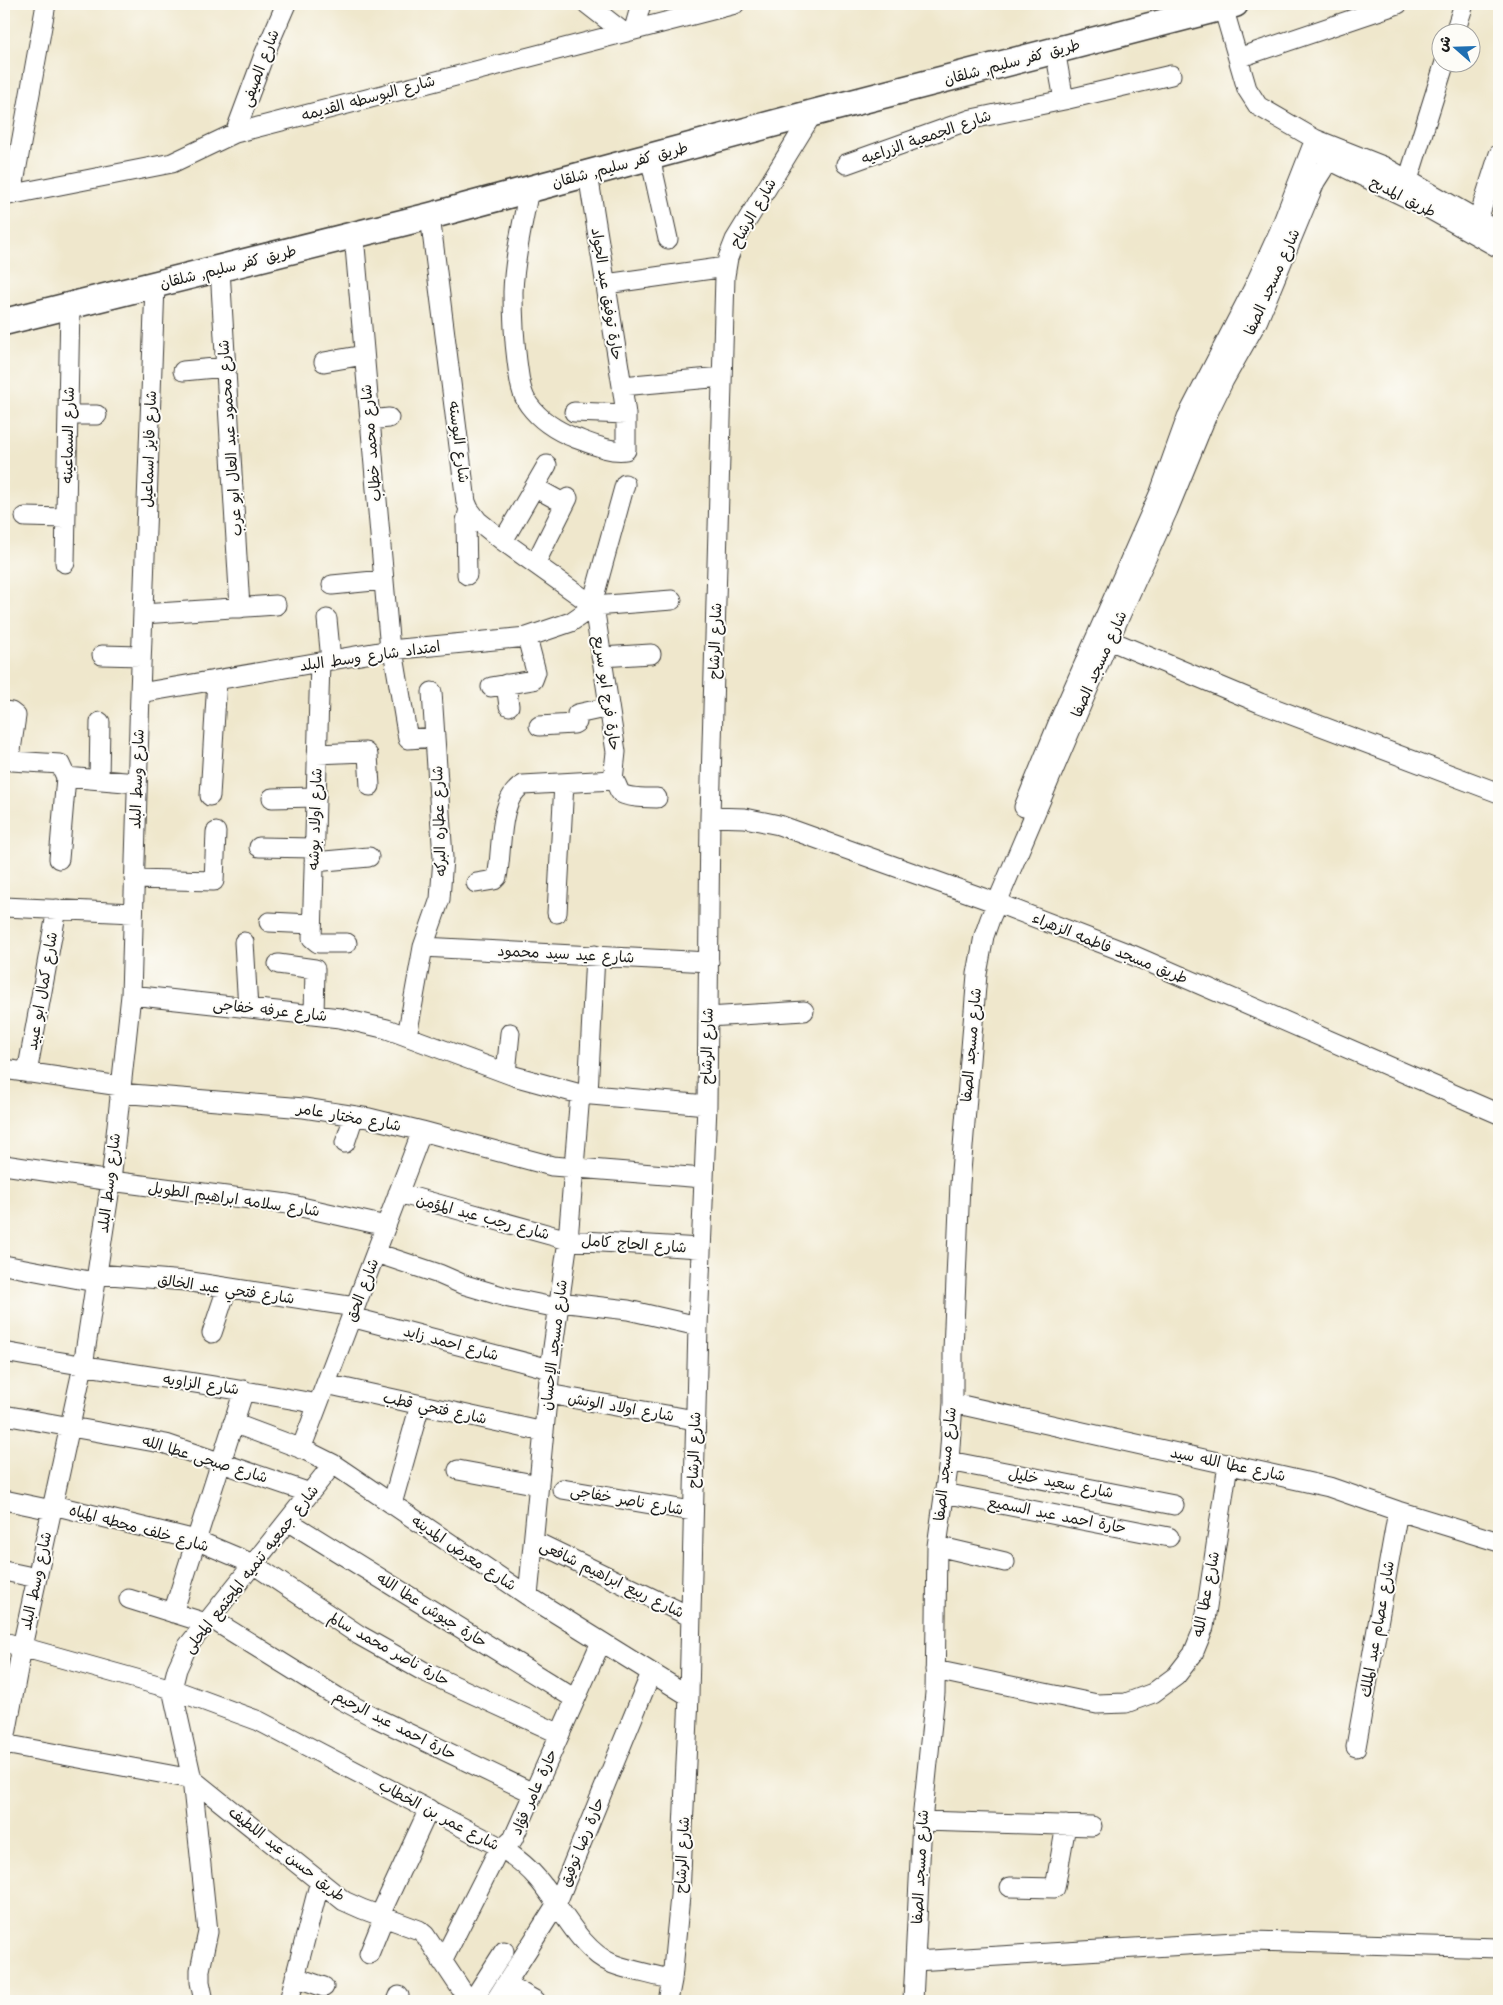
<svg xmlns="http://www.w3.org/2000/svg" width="1503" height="2005" viewBox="0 0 1503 2005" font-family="Kalam,'Playpen Sans Arabic',sans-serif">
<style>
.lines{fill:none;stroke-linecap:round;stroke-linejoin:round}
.street-casing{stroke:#3c3a36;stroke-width:21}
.secondary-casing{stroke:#3c3a36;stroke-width:29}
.street{stroke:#fff;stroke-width:19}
.secondary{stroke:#fff;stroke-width:26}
.labels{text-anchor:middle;stroke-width:4;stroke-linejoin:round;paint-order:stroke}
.street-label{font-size:15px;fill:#1c1c1c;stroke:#fdfcf7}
</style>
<rect width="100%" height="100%" fill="#fdfcf7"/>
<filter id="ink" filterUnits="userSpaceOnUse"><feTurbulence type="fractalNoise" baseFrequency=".02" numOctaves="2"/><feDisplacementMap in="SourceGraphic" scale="10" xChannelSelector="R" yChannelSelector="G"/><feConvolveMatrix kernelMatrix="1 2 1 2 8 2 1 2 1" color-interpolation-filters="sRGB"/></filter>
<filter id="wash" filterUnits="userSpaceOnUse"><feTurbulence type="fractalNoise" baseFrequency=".0096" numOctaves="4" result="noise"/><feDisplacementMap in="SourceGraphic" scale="20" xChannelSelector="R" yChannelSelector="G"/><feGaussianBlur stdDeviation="1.12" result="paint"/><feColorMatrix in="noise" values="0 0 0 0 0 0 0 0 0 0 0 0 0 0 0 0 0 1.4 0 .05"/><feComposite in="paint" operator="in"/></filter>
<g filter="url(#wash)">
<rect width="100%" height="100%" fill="#efe7cc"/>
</g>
<g filter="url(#ink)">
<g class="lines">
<g class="street-casing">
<path id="street" d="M587,4L623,32
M1223,7L1247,89L1258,106L1315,139L1383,166L1499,232
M634,29L641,4
M1455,32L1464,4
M1055,50L1064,100
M1238,58L1398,4
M235,133L264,55L286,4
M1320,152L1329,160L1424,206L1499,248
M650,157L668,239
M846,164L972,119L1064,100L1171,75
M1408,180L1445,62
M529,189C523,223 514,258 513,292C513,314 514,338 517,361C519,375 520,393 529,405C540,420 557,431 575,438C589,443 611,453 626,450V414L622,386L588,174
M12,194L46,4
M4,196L172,163L235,133L735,4
M430,216L466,502L469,509L478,521L503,541L594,606
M1478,220L1499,154
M354,235L390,650
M220,269L240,608
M606,284L726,267
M324,362L364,355
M183,371L225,367
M622,386L722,377
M574,412L626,414
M68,415H97
M369,420L389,418
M534,487L565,504
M25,517L66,518
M503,541L547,465
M65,563L70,306
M535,564L568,498
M467,575L466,521L469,509
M332,585L384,580
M594,606L672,600
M143,614L276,605
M327,619L331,660
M1109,640L1260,703L1499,793
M393,650L408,739L435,737
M102,655L141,656
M601,657L651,654
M320,662L312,938L318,943H347
M506,684L509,706
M491,687L533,680L536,672L527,637
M140,693L390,650L527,637L571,622L594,606
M4,711L11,712L16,716L10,757L12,761L60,764L66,777L137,783
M539,726L574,724L577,722V714L609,707
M317,754L365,752L368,755L370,786
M99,780L100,722
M613,780L616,752L594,606L595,593L625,484
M210,796L217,680
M272,798L316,797
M1024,807L1059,721L1160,492L1187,417L1253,289L1279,232L1315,139
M710,817L745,818L779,825L997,903L1130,954L1499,1114
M259,847L314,848
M59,859L66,777
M314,862L369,857
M134,879L214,881L216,832
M476,883L494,880L497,877C503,852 497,799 523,785L613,780C618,784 617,789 621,793C627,798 650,798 657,798
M4,907L133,913
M557,913L564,783
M269,922L312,924
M244,942L248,1008
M423,947L709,962
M278,964L315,969L314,1015
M131,995L340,1018L387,1029L514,1076L580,1094L707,1105
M708,1017L804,1011
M407,1036L423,947L440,899L443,858L432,692
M4,1069L120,1086
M27,1073L57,909
M506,1073L510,1033
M119,1093L304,1108L369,1118L422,1131L552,1166L703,1178
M588,1094L595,955
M345,1143L354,1116
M4,1165L111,1181L288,1204L386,1226
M398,1193L568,1240L700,1248
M376,1253L439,1274L462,1284L509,1298L558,1308
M4,1265L95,1282
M97,1274L185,1281L355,1307
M559,1302L628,1310L698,1326
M351,1317L550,1369
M212,1333L227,1288
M4,1352C108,1371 214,1384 318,1404
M326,1384L544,1432
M548,1394L695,1420
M953,1403L1329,1487L1398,1511L1499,1542
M4,1415L166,1444L310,1493
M233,1423L305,1450L333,1464L528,1596L689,1696
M301,1449L422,1131
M949,1461L1174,1505
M458,1470L539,1485
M562,1489L692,1511
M944,1493L1169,1537
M4,1500L52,1510
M392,1504L420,1405
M53,1505L196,1540L253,1564L359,1635L423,1671L560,1734
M288,1521L575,1699
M534,1541L691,1617
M937,1546L1005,1562
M4,1571L37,1578
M528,1596L550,1369L568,1240L580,1094
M129,1599L206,1623
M173,1613L244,1390
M210,1618L342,1700L372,1716L533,1793
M4,1642L172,1689L259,1721L502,1848C515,1857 527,1866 537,1878C560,1904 579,1950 613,1964C631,1971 653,1974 672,1980
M935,1670L1097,1704L1126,1703L1153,1693L1176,1676L1193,1654L1204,1627L1228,1464
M4,1744L192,1779L344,1901L362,1909L419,1930L425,1935L469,2001
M4,1746L22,1647L83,1366L111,1181L131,995L140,693L155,285
M1356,1747L1398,1511
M922,1821L1092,1826
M1010,1887L1055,1888L1066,1825
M380,1915L429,1809
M369,1954L384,1917
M915,1961L1253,1941L1499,1948
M442,1962L496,1855L513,1839L601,1642
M295,1977L324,1987
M506,1984L536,2001
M204,2001L200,1982V1970L208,1932L192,1779L172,1689L177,1669L187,1647L333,1464
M289,2001L320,1881
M397,2001L399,1996
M472,2001L504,1951
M495,2001L556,1905L651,1673
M668,2001L672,1980L680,1896L689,1696L698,1326L707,1105L710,817L725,276L728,258L735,240L813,113
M913,2001L922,1821L935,1693L937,1546L949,1461L953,1403V1350L960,1184L977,974L984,936L990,919L1109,640L1168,510L1207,415L1224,380L1258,320L1315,182L1329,160"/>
</g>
<g class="secondary-casing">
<path id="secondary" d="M4,322L430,216L813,113L1235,4"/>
</g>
<use href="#street" class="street"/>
<use href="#secondary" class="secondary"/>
</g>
</g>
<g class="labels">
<g class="street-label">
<text transform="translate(1012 62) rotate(-15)" y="5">طريق كفر سليم, شلقان</text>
<text transform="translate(260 68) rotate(-69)" y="5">شارع الصيفى</text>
<text transform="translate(368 98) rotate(-15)" y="5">شارع البوسطه القديمه</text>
<text transform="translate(926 137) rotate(-19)" y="5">شارع الجمعية الزراعيه</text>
<text transform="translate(620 165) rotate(-15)" y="5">طريق كفر سليم, شلقان</text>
<text transform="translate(1403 197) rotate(27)" y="5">طريق المدبح</text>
<text transform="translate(753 213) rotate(-60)" y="5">شارع الرشاح</text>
<text transform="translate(228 267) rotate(-14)" y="5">طريق كفر سليم, شلقان</text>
<text transform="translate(1272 282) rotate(-66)" y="5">شارع مسجد الصفا</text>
<text transform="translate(607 294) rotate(81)" y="5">حارة توفيق عبد الجواد</text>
<text transform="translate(68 435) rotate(-89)" y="5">شارع السماعينه</text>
<text transform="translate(230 438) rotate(-94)" y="5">شارع محمود عبد العال ابو عرب</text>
<text transform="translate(459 442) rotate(83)" y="5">شارع البوسته</text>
<text transform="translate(371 443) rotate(-95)" y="5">شارع محمد خطاب</text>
<text transform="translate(149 449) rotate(-88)" y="5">شارع فايز اسماعيل</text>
<text transform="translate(715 641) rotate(-88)" y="5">شارع الرشاح</text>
<text transform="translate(370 656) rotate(-8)" y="5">امتداد شارع وسط البلد</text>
<text transform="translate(1099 664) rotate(-66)" y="5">شارع مسجد الصفا</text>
<text transform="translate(607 693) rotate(82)" y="5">حارة فرج ابو سريع</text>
<text transform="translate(137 779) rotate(-88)" y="5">شارع وسط البلد</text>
<text transform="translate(315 819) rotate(-88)" y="5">شارع اولاد بوشه</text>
<text transform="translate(439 821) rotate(-92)" y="5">شارع عطاره البركه</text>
<text transform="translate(1110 948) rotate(22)" y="5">طريق مسجد فاطمه الزهراء</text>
<text transform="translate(566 954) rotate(3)" y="5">شارع عيد سيد محمود</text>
<text transform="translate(42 991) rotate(-80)" y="5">شارع كمال ابو عبيد</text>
<text transform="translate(270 1010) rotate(6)" y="5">شارع عرفه خفاجى</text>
<text transform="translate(971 1045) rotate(-85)" y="5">شارع مسجد الصفا</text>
<text transform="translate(707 1046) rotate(-89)" y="5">شارع الرشاح</text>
<text transform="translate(349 1117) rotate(10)" y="5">شارع مختار عامر</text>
<text transform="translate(109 1183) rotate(-83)" y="5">شارع وسط البلد</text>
<text transform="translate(234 1199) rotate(8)" y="5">شارع سلامه ابراهيم الطويل</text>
<text transform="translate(483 1217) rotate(15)" y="5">شارع رجب عبد المؤمن</text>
<text transform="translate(634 1244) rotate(4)" y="5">شارع الحاج كامل</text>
<text transform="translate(226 1289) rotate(8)" y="5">شارع فتحي عبد الخالق</text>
<text transform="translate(362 1290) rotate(-69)" y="5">شارع الحق</text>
<text transform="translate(451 1343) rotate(15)" y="5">شارع احمد زايد</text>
<text transform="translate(554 1345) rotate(-83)" y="5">شارع مسجد الإحسان</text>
<text transform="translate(201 1384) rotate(8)" y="5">شارع الزاويه</text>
<text transform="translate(621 1407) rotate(10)" y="5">شارع اولاد الونش</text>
<text transform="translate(435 1408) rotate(12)" y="5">شارع فتحي قطب</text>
<text transform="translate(694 1450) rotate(-88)" y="5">شارع الرشاح</text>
<text transform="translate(205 1459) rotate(17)" y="5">شارع صبحى عطا الله</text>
<text transform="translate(945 1464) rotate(-84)" y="5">شارع مسجد الصفا</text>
<text transform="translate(1228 1464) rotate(12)" y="5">شارع عطا الله سيد</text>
<text transform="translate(1061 1483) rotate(11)" y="5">شارع سعيد خليل</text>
<text transform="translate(627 1500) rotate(10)" y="5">شارع ناصر خفاجى</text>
<text transform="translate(1057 1515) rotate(11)" y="5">حارة احمد عبد السميع</text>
<text transform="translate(139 1528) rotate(15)" y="5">شارع خلف محطه المياه</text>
<text transform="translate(464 1553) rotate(34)" y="5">شارع معرض المدينه</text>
<text transform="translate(251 1569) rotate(-52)" y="5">شارع جمعيه تنميه المجتمع المحلى</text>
<text transform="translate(612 1579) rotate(26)" y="5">شارع ربيع ابراهيم شافعى</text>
<text transform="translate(36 1581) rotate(-78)" y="5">شارع وسط البلد</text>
<text transform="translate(1206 1594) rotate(-79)" y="5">شارع عطا الله</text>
<text transform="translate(432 1610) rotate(32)" y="5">حارة جيوش عطا الله</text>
<text transform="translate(1377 1629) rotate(-80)" y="5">شارع عصام عبد الملك</text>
<text transform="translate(389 1649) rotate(29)" y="5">حارة ناصر محمد سالم</text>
<text transform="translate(395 1725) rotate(27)" y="5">حارة احمد عبد الرحيم</text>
<text transform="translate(534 1792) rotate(-66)" y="5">حارة عامر فؤاد</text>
<text transform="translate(439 1815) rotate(28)" y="5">شارع عمر بن الخطاب</text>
<text transform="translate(582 1842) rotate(-68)" y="5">حارة رضا توفيق</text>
<text transform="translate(287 1854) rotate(38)" y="5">طريق حسن عبد اللطيف</text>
<text transform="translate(682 1855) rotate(-87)" y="5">شارع الرشاح</text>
<text transform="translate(920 1867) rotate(-87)" y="5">شارع مسجد الصفا</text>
</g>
</g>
<rect width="1503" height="2005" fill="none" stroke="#fdfcf7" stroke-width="20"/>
<g transform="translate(1456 48) rotate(290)"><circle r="24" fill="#fdfcf7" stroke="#a3a29f"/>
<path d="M0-4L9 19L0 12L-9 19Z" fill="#1f6fb2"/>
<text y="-8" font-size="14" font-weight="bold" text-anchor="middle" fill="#1c1c1c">ش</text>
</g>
</svg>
